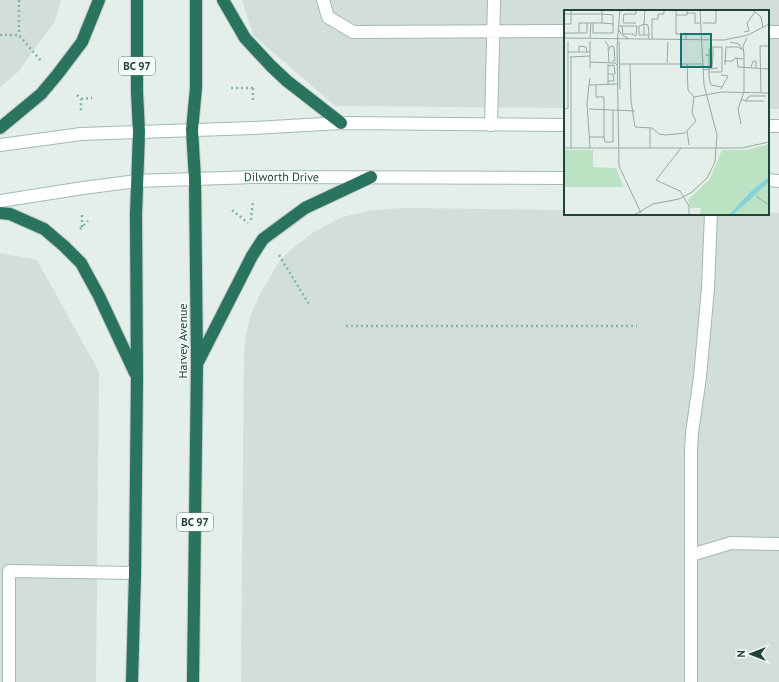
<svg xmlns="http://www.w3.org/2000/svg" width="779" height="682" viewBox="0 0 779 682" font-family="'PT Sans',sans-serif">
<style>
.built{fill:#d2dfd8}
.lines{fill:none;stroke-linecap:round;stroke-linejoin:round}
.lane-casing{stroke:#a6b8b0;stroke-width:14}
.secondary-casing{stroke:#a1bcb1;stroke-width:14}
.highway-casing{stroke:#c1cac7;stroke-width:14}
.path{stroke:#81b6a2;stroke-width:2.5;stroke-dasharray:2 3;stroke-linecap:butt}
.lane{stroke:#fff;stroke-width:12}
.secondary{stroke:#fff;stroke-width:12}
.highway{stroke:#29735f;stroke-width:12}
.labels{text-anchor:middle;stroke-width:3;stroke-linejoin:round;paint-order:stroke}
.shield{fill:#f5fbf8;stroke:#617a72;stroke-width:1}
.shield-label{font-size:11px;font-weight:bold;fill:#214338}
.street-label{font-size:12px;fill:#214338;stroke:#f5fbf8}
.inset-road{fill:none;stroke:#96aaa2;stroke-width:1}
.view{fill:#0f766e;fill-opacity:0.15;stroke:#0f766e;stroke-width:2}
.inset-edge{fill:none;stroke:#214338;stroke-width:2}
</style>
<rect width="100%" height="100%" fill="#e4efe9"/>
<path class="built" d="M0,0H61L55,21L17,73L0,87Z
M242,0H779V109H768V11H565V108L335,106L253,35Z
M408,208L565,210V214H768V212L779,213V682H241L244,353L246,335L250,317L261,292L280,260L294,247L314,232L342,217L373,210Z
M0,253L37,260L99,372L96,682H0Z"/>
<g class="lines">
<g class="lane-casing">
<path id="lane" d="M323,0L328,17L353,32L565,31
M768,32H779
M491,125L494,0
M691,555L731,543L779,544
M9,682V571L135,573
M691,682V451L692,433L700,377L708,288L711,214"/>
</g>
<g class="secondary-casing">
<g id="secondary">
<path d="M768,126H779"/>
<path d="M0,145L81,134L253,128L341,123L565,125"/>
<path d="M768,180L779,181"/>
<path id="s1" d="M0,201L83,188L137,181L253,177L565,178"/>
</g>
</g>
<g class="highway-casing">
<path id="highway" d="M223,0L245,38L271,66L287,81L341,123
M0,128L41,94L57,75L82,42L99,0
M0,213L10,214L44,229L64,246L81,263L99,296L135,373
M198,362L252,256L263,239L305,208L371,177
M132,682L135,573L137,378L136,215L139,132L137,92V0
M193,682L197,363L195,179L192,130L196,88V0"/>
</g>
<path class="path" d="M19,0V35
M0,35H19L41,61
M231,88H253L255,86
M77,95L81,99V112
M81,99L92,98
M253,100V88
M232,210L248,223
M251,220L253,200
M82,227V213
M80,229L88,221
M279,255L310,306
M346,326H637"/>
<use href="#lane" class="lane"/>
<use href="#secondary" class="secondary"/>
<use href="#highway" class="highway"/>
</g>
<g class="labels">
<g class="shield">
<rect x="119" y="57" width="36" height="18" rx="3"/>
<rect x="177" y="513" width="36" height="18" rx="3"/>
</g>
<g class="shield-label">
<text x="137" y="70">BC 97</text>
<text x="195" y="526">BC 97</text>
</g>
<g class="street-label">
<text dy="4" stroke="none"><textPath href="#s1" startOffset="283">Dilworth Drive</textPath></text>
<text transform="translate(183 341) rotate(-90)" y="4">Harvey Avenue</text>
</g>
</g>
<g transform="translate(564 10)">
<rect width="205" height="205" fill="#e4efe9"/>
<path d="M205,134V168L180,187H187L205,172V205H136L137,198H126L124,190L146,169L158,140H183ZM0,140H29V157L52,158L60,177H0Z" fill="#bbe2c3"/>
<path d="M205,167V172L169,205H165L186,182Z" fill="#86d2da"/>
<path class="inset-road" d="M56,0L53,36L55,156L77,203M112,0V24H122V30M190,1L197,7L199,18M123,3H131V13H136M0,4H38M112,5H123V0M29,13V23H49V5L38,4M38,13L50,14M59,13L60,4H72V0M59,13H72M139,13H152V0M0,14H7V0M55,16H73L72,26L68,24M58,16L59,24H69M55,20L58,25L64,28M180,22L185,21L183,13L191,2M0,23H23V13H38V0M15,23V13H23M80,25H75V16L80,14L81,0M0,28L160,30L184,25L205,14M26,28L27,13M84,29L85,24L84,15L80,14V25H84M88,29V9H94V4H100V0M41,31L44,35L45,53M55,31L56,79M166,32L175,34L178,39M45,39L47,36L50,37L51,51H48M4,42H26M15,42V36L22,37L23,42M141,45H149V37L145,39V67L147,75L158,77M180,45L179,36L183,28M6,47L26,46M173,48L174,57L205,59M160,51H169L171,48L180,49M26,52L51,53L53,55M103,53L104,32M55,54H139M66,54L67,91L71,117L88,118L95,124L102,125L121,123L132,111L128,103L130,87L124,80L123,54M161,55L162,37H174L179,40M187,57L189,51H192V58M26,58V31M148,58L149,45M139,60L154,58M145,62H158V37H149M44,64H51L50,55L44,56M26,68L25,75L53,74M44,71H50L49,65M25,75L23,93L26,138M44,75V54M157,79L164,66L157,65M197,83L196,36H205M130,87L157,82L205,83M177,89L182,91L185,86H202M182,91H200M0,99L4,98V31M25,99L71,101M177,114L174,99L180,82V44M123,121L125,135M25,127H40V87H32V75M40,127L41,132H49V100M0,138H178L205,132M7,138V47M86,138V118M117,138L92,170L116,181L125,196V205M192,186L205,195M70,205L89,194L115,189L128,182L143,168L151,152L153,125L140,75L136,0"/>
<path class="view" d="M117,24H147V57H117Z"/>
<rect width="205" height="205" class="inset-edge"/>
</g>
<g transform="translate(751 654) rotate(270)" stroke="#f5fbf8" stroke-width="3" paint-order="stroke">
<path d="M0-3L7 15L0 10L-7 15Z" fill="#214338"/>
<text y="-6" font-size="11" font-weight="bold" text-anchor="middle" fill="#214338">N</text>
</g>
</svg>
